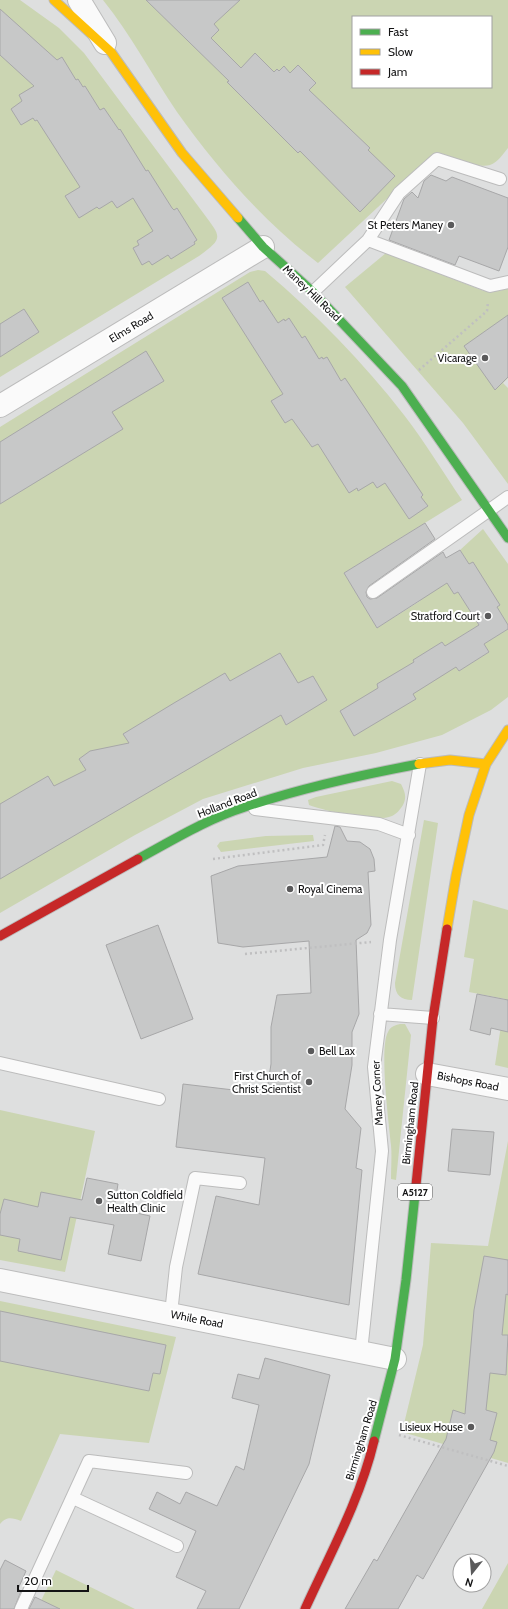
<svg xmlns="http://www.w3.org/2000/svg" width="508" height="1609" viewBox="0 0 508 1609" font-family="Cabin,sans-serif">
<style>
.green{fill:#cbd5b2;fill-rule:evenodd}
.building{fill:#c7c8c8;stroke:#a7a7a8}
.lines{fill:none;stroke-linecap:round;stroke-linejoin:round}
.lane-casing{stroke:#bcbcbc;stroke-width:14}
.street-casing{stroke:#bcbcbc;stroke-width:24}
.fast-casing{stroke:#bcbcbc;stroke-width:11}
.slow-casing{stroke:#bcbcbc;stroke-width:11}
.jam-casing{stroke:#bcbcbc;stroke-width:11}
.path{stroke:#bfbfc0;stroke-width:2.5;stroke-dasharray:2 3;stroke-linecap:butt}
.lane{stroke:#fafafa;stroke-width:12}
.street{stroke:#fafafa;stroke-width:22}
.fast{stroke:#4caf50;stroke-width:9}
.slow{stroke:#ffc107;stroke-width:9}
.jam{stroke:#c62828;stroke-width:9}
.poi-dot{fill:#5a5a5b;stroke:#fff;stroke-width:1.5}
.labels{text-anchor:middle;stroke-width:4;stroke-linejoin:round;paint-order:stroke}
.shield{fill:#fff;stroke:#5a5a5a;stroke-width:1}
.shield-label{font-size:10px;font-weight:bold;fill:#131314}
.poi-label{font-size:11px;fill:#131314;stroke:#fff;text-anchor:end}
.street-label{font-size:11px;fill:#131314;stroke:#fff}
</style>
<rect width="100%" height="100%" fill="#dedfdf"/>
<path class="green" d="M0,0H20L59,28L84,53L204,214C221,237 224,238 199,256L0,377Z
M103,0H508V148C503,154 498,162 490,165C477,169 450,156 437,152L318,263C263,221 217,168 177,112C152,75 131,35 103,0ZM353,17H491V87H353Z
M386,253L484,291H500L508,287V378L503,383L508,388V484L463,423L345,287Z
M258,270L265,271C316,314 363,362 404,415C425,442 443,472 462,500L344,573L377,628L420,601L436,565L454,594L458,592L479,625L445,646L442,642L414,660L456,667L459,671L489,652L484,644L508,629V697L491,710L442,735L376,753L303,768L203,799L135,835L0,913V427L250,272Z
M483,529L508,564V625L460,550Z
M392,781L401,784C405,792 407,797 403,805C401,808 397,814 392,816C375,823 326,811 309,805L308,800L316,797Z
M424,820L438,823L412,1000C401,1000 395,995 395,983Z
M313,835L314,841L221,852L217,846L220,842L266,836Z
M473,900L508,910V1068L495,1065L505,999L469,992L474,959L464,957Z
M400,1024H405L411,1035L396,1180L391,1179C391,1168 392,1156 391,1145C389,1125 379,1048 388,1032C390,1027 395,1025 400,1024Z
M0,1110L95,1131L65,1272L0,1260Z
M508,1141V1463L402,1432L423,1345L431,1243L488,1246Z
M0,1301L176,1337L149,1443L60,1434L21,1521C12,1518 7,1516 0,1524Z
M508,1563V1609H482Z
M56,1570L135,1609H37Z"/>
<path class="building" d="M146,0H240L214,24L219,30L211,38L241,68L255,53L274,72L277,69L279,71L284,66L290,73L298,65L316,83L309,90L370,148L368,150L395,176L360,212L300,151L298,153L227,82L229,81Z
M0,9L57,60L62,57L76,80L78,79L83,87L85,86L100,110L104,108L119,130L120,129L146,171L148,170L172,208L174,210L177,208L197,240L194,242L195,244L171,259L168,255L152,265L149,261L142,265L133,248L139,245L137,241L153,231L133,198L117,208L112,201L99,209L97,207L79,218L65,196L80,187L37,120L35,121L33,118L21,125L11,109L22,101L19,95L34,86L0,55Z
M431,175L446,181L452,177L508,198V247L499,271L459,256L455,265L389,240L404,199L412,192L418,198L424,181Z
M248,282L260,302L263,300L278,323L284,319L285,321L289,318L302,338L305,336L319,359L322,357L323,359L327,357L341,381L345,378L423,495L421,497L428,506L409,519L385,483L377,488L373,482L358,491L357,488L349,493L318,444L312,447L292,419L285,423L271,401L283,394L222,298Z
M24,309L39,332L0,357V324Z
M508,315V377L495,390L464,346Z
M146,351L164,381L112,412L123,429L0,504V442Z
M425,523L435,539L369,586L366,592L367,597L370,599L377,598L443,552L446,558L460,550L469,564L473,562L500,605L497,607L508,625V629L484,644L489,652L459,671L456,667L413,694L416,699L354,736L340,711L378,688L377,684L414,662L413,660L442,642L445,646L479,625L458,592L454,594L447,583L377,628L344,573Z
M280,653L298,683L313,676L327,700L286,725L281,715L0,879V804L48,776L54,786L86,770L79,759L90,751L129,743L123,734L174,703L225,673L230,681Z
M335,826L340,827L347,841L360,842L370,849L374,859L375,871L368,872L371,925L367,933L356,940L359,1014L352,1032V1065L345,1109L361,1128L356,1168L362,1170L349,1305L198,1274L216,1196L259,1205L265,1158L176,1147L183,1084L242,1091L247,1087L267,1090L271,1064V1027L277,995L311,993L309,941L243,947L218,943L211,876L238,866L327,857Z
M158,925L193,1019L141,1039L106,945Z
M477,994L508,1000V1032L491,1028L490,1035L470,1030Z
M452,1129L494,1132L490,1175L448,1171Z
M87,1178L118,1184L114,1208L150,1216L141,1261L108,1254L114,1225L70,1217L61,1260L18,1251L20,1239L0,1235V1214L4,1199L38,1207L41,1192L82,1200Z
M484,1256L508,1260V1295L506,1294L502,1335H508L506,1375L490,1373L486,1410L497,1413L490,1440L497,1442L494,1452L423,1579L417,1575L398,1609H345L374,1559L377,1561L446,1439L453,1410L465,1414L474,1310Z
M0,1311L166,1345L160,1374L153,1373L149,1391L0,1361Z
M265,1358L330,1375L309,1464L239,1609H197L206,1591L176,1577L196,1531L149,1509L157,1492L180,1504L186,1492L217,1506L236,1466L244,1470L259,1405L232,1398L238,1374L259,1379Z
M5,1560L26,1571L18,1589L21,1591L14,1609H0V1570Z
M35,1597L60,1609H29Z"/>
<g class="lines">
<g class="lane-casing">
<path id="lane" d="M368,240L490,286L508,282
M313,292L368,240L399,193L437,159L500,179
M373,592L508,497
M255,809L379,824L409,835
M380,1014L433,1018
M0,1063L159,1099
M171,1314L176,1267L195,1178L240,1183
M361,1352L382,1151L374,1067L390,940L420,764
M73,1498L177,1546
M21,1609L89,1461L186,1473"/>
</g>
<g class="street-casing">
<path id="street" d="M79,0L105,43
M0,406L263,247
M427,1074L508,1089
M0,1280L395,1359"/>
</g>
<g class="fast-casing">
<path id="fast" d="M238,218L263,247L313,292L402,386L508,538
M138,859C173,840 207,819 245,807C301,788 360,775 419,764
M374,1441L395,1359L406,1280L416,1185"/>
</g>
<g class="slow-casing">
<path id="slow" d="M54,0L111,52L182,153L238,218
M419,764L450,760L486,764
M447,929L456,876L469,815L486,764L508,730"/>
</g>
<g class="jam-casing">
<path id="jam" d="M0,936L138,859
M416,1185L433,1018L447,929
M305,1609C330,1554 360,1500 374,1441"/>
</g>
<path class="path" d="M419,370L487,311L488,302
M213,859L323,845L325,835
M245,954L371,942
M399,1435L508,1466"/>
<use href="#lane" class="lane"/>
<use href="#street" class="street"/>
<use href="#fast" class="fast"/>
<use href="#slow" class="slow"/>
<use href="#jam" class="jam"/>
</g>
<g class="poi-dot">
<circle cx="451" cy="225" r="4"/>
<circle cx="485" cy="358" r="4"/>
<circle cx="488" cy="616" r="4"/>
<circle cx="290" cy="889" r="4"/>
<circle cx="311" cy="1051" r="4"/>
<circle cx="309" cy="1082" r="4"/>
<circle cx="99" cy="1201" r="4"/>
<circle cx="471" cy="1427" r="4"/>
</g>
<g class="labels">
<rect class="shield" x="398" y="1184" width="34" height="16" rx="3"/>
<g class="shield-label">
<text x="415" y="1196">A5127</text>
</g>
<g class="poi-label">
<text x="443" y="229">St Peters Maney</text>
<text x="477" y="362">Vicarage</text>
<text x="480" y="620">Stratford Court</text>
<text x="298" y="893" text-anchor="start">Royal Cinema</text>
<text x="319" y="1055" text-anchor="start">Bell Lax</text>
<text x="301" y="1080">First Church of<tspan x="301" dy="13">Christ Scientist</tspan></text>
<text x="107" y="1199" text-anchor="start">Sutton Coldfield<tspan x="107" dy="13">Health Clinic</tspan></text>
<text x="463" y="1431">Lisieux House</text>
</g>
<g class="street-label">
<text transform="translate(312 293) rotate(44)" y="4">Maney Hill Road</text>
<text transform="translate(131 327) rotate(-31)" y="4">Elms Road</text>
<text transform="translate(227 803) rotate(-21)" y="4">Holland Road</text>
<text transform="translate(468 1081) rotate(11)" y="4">Bishops Road</text>
<text transform="translate(377 1093) rotate(-93)" y="4">Maney Corner</text>
<text transform="translate(410 1123) rotate(-84)" y="4">Birmingham Road</text>
<text transform="translate(197 1319) rotate(11)" y="4">While Road</text>
<text transform="translate(361 1440) rotate(-73)" y="4">Birmingham Road</text>
</g>
</g>
<rect x="352" y="16" width="140" height="72" fill="#ffffff" stroke="#a1a1a1"/>
<rect x="360" y="29" width="20" height="6" fill="#4caf50" stroke="#a1a1a1"/>
<text x="388" y="36" font-size="12" fill="#131314">Fast</text>
<rect x="360" y="49" width="20" height="6" fill="#ffc107" stroke="#a1a1a1"/>
<text x="388" y="56" font-size="12" fill="#131314">Slow</text>
<rect x="360" y="69" width="20" height="6" fill="#c62828" stroke="#a1a1a1"/>
<text x="388" y="76" font-size="12" fill="#131314">Jam</text>
<g transform="translate(472 1573) rotate(197)"><circle r="19" fill="#ffffff" stroke="#a1a1a1"/>
<path d="M0-3L7 15L0 10L-7 15Z" fill="#5a5a5b"/>
<text y="-6" font-size="11" font-weight="bold" text-anchor="middle" fill="#131314">N</text>
</g>
<path d="M18 1585v6h70v-6" fill="none" stroke="#131314" stroke-width="2"/>
<text x="24" y="1585" font-size="12" fill="#131314" stroke="#ffffff" stroke-width="3" paint-order="stroke">20 m</text>
</svg>
